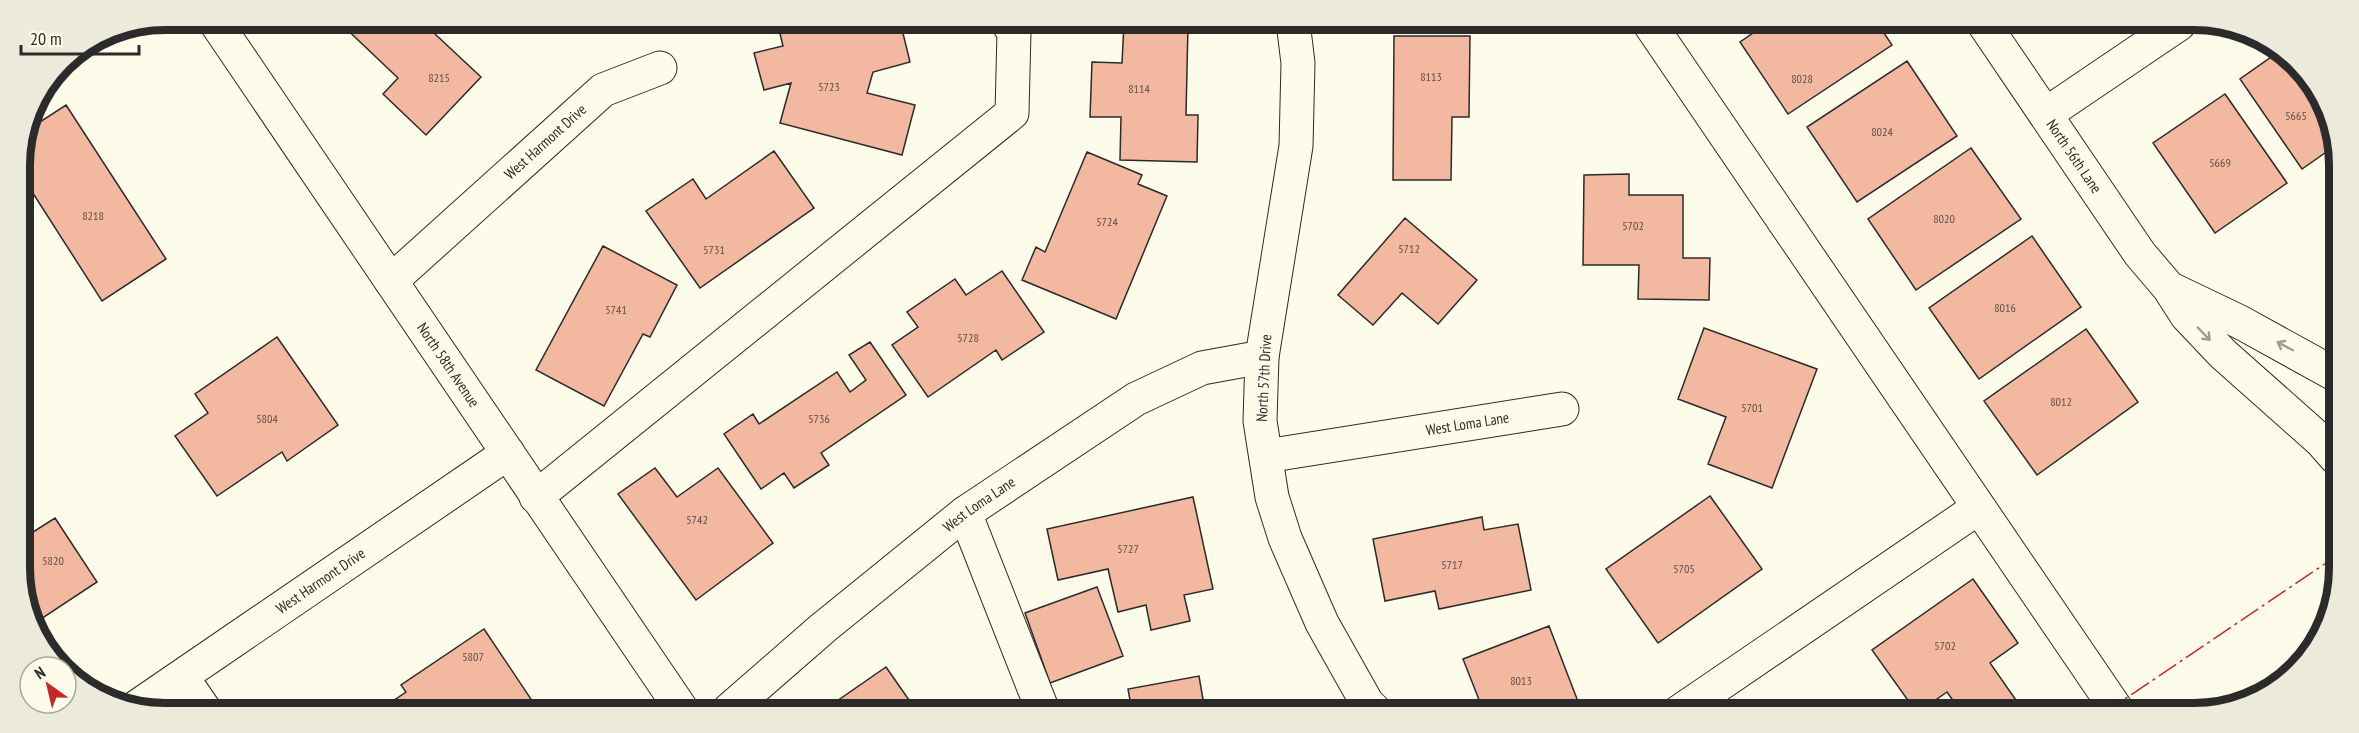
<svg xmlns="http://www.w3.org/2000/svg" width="2359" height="733" viewBox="0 0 2359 733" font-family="'PT Sans Narrow',sans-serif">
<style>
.building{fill:#f2b8a0;stroke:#2b2b2b;stroke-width:1.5}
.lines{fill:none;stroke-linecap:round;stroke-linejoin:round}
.minor-casing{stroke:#2b2b2b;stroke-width:35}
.minor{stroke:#fdfbea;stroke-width:33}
.power{stroke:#c62828;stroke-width:1.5;stroke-dasharray:21 4.5 3 4.5;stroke-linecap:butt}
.oneway{stroke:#9e9d94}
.labels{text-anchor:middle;stroke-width:4.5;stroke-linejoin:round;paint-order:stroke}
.number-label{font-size:12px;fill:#5d4e48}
.street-label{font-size:15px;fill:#2b2b2b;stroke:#fdfbea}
.rim{fill:none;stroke:#2b2b2b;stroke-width:8}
</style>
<rect width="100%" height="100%" fill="#fdfbea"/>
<path class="building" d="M337,20H420L481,77L426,135L383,94L398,78Z
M777,21H900L910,62L873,72L867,93L915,105L902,155L780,123L791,83L764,90L754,53L783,46Z
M1124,23L1188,25L1186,115H1198L1197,162L1120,160L1121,117H1090L1092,62L1122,63Z
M1768,23L1878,24L1892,45L1788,114L1740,42Z
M1394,36H1470L1469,117H1452L1451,180H1393Z
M2277,53L2282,56L2309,95L2315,91L2337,137L2336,167L2325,153L2302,169L2240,79Z
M1907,61L1957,136L1857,202L1807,127Z
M2225,94L2287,183L2215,233L2153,143Z
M66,105L166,259L102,301L20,173V155L26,131Z
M1971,148L2021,219L1916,290L1868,219Z
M774,151L814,208L700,288L646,211L693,179L706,199Z
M1087,152L1142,175L1138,184L1167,196L1116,319L1022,280L1036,247L1045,252Z
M1629,174V195H1683V258H1710L1709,300L1638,299L1639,265H1583L1584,175Z
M1405,218L1477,280L1438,324L1402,293L1373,325L1338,295Z
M2032,236L2081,307L1979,379L1929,308Z
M603,246L677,285L650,337L643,334L604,406L536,370Z
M1002,271L1044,332L1002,360L996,350L928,397L892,345L918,327L907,312L955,279L966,295Z
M1704,328L1817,369L1772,488L1708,464L1726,417L1678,399Z
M2086,329L2138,402L2037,475L1984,401Z
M277,337L338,425L287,461L282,452L217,496L175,436L208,413L195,394Z
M870,342L906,395L821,453L829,465L794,488L784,473L761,489L724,434L753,414L759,424L837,372L850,392L866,380L849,355Z
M655,468L677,497L718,468L773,543L696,600L618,494Z
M1710,496L1762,569L1658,643L1606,569Z
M1193,497L1213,589L1184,595L1190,621L1151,630L1146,605L1118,612L1108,569L1058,580L1047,529Z
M1482,517L1484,530L1518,524L1531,590L1439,609L1435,591L1385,601L1373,539Z
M55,518L97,582L35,623L22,596V539Z
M1973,579L2018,643L1990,663L2025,713H1962L1947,692L1917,713L1872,650Z
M1097,587L1123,656L1050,683L1025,613Z
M1549,626L1582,712H1501L1498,704L1483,710L1463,659Z
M484,629L537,708L534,709H381L406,692L401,685Z
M886,667L916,710H824Z
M1199,676L1205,711H1132L1128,689Z"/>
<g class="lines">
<g class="minor-casing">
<g id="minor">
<path id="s1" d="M214,20L682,710"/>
<path d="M1293,22L1298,63L1296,146L1262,357L1260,421L1272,497L1285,538L1322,623L1367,703L1375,711"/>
<path d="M1649,23L2119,713"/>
<path id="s2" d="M1984,24L2140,254L2169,288L2187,316L2223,354L2321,441L2335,457"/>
<path d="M2046,114L2179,24"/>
<path id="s3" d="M391,281L603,90L660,68"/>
<path d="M2173,290L2240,322L2336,375"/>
<path id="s4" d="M1266,456L1562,409"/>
<path d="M536,497L1012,113L1014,32L1007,22"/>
<path d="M965,513L1043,711"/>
<path d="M182,677L204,709"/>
<path id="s5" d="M135,708L508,453"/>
<path id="s6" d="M729,710L823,628L965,513L1136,399L1202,368L1262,357"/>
<path d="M1679,712L1978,508"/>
</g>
</g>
<use href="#minor" class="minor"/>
<path class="power" d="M2104,713L2335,557"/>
</g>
<defs><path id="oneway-shaft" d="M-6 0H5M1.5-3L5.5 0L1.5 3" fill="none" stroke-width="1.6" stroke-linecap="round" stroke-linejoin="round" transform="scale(1.5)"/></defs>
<g class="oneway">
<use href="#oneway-shaft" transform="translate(2204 334) rotate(46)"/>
<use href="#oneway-shaft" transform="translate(2285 346) rotate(-152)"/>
</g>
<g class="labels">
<g class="number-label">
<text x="1431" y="81">8113</text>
<text x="439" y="82">8215</text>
<text x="1802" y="83">8028</text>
<text x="829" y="91">5723</text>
<text x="1139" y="93">8114</text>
<text x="2296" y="120">5665</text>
<text x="1882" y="136">8024</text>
<text x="2220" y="167">5669</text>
<text x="93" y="220">8218</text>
<text x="1944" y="223">8020</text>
<text x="1107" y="226">5724</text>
<text x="1633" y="230">5702</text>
<text x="1409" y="253">5712</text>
<text x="714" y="254">5731</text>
<text x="2005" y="312">8016</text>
<text x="616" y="314">5741</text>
<text x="968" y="342">5728</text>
<text x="2061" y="406">8012</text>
<text x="1752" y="412">5701</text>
<text x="267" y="423">5804</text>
<text x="819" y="423">5736</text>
<text x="697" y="524">5742</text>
<text x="1128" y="553">5727</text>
<text x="53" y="565">5820</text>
<text x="1452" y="569">5717</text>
<text x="1684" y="573">5705</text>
<text x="1945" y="650">5702</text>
<text x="473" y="661">5807</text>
<text x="1521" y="685">8013</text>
</g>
<g class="street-label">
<text dy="5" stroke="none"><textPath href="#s3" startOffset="208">West Harmont Drive</textPath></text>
<text dy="5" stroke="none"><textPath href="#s2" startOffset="160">North 56th Lane</textPath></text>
<text dy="5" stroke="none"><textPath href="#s1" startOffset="417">North 58th Avenue</textPath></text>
<text transform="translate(1264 378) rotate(-87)" y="5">North 57th Drive</text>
<text dy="5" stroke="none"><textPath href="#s4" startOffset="204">West Loma Lane</textPath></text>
<text dy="5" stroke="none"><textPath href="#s6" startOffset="324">West Loma Lane</textPath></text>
<text dy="5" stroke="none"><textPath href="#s5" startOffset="225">West Harmont Drive</textPath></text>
</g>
</g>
<path d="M0 0H2359V733H0ZM165 30H2194A135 135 0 0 1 2329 165V568A135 135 0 0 1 2194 703H165A135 135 0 0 1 30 568V165A135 135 0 0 1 165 30Z" fill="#eceadb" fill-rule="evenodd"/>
<path class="rim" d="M165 30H2194A135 135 0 0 1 2329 165V568A135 135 0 0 1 2194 703H165A135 135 0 0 1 30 568V165A135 135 0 0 1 165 30Z"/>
<g transform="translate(48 685) rotate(326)"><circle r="28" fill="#fdfbea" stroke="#a9a89e" stroke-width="1.5"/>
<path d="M0-4.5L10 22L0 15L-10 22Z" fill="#c62828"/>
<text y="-9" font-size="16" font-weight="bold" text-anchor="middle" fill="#2b2b2b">N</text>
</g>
<path d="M21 45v9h118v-9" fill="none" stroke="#2b2b2b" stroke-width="3"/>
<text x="30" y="45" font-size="18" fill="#2b2b2b" stroke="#fdfbea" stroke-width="4.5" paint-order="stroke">20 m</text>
</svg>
